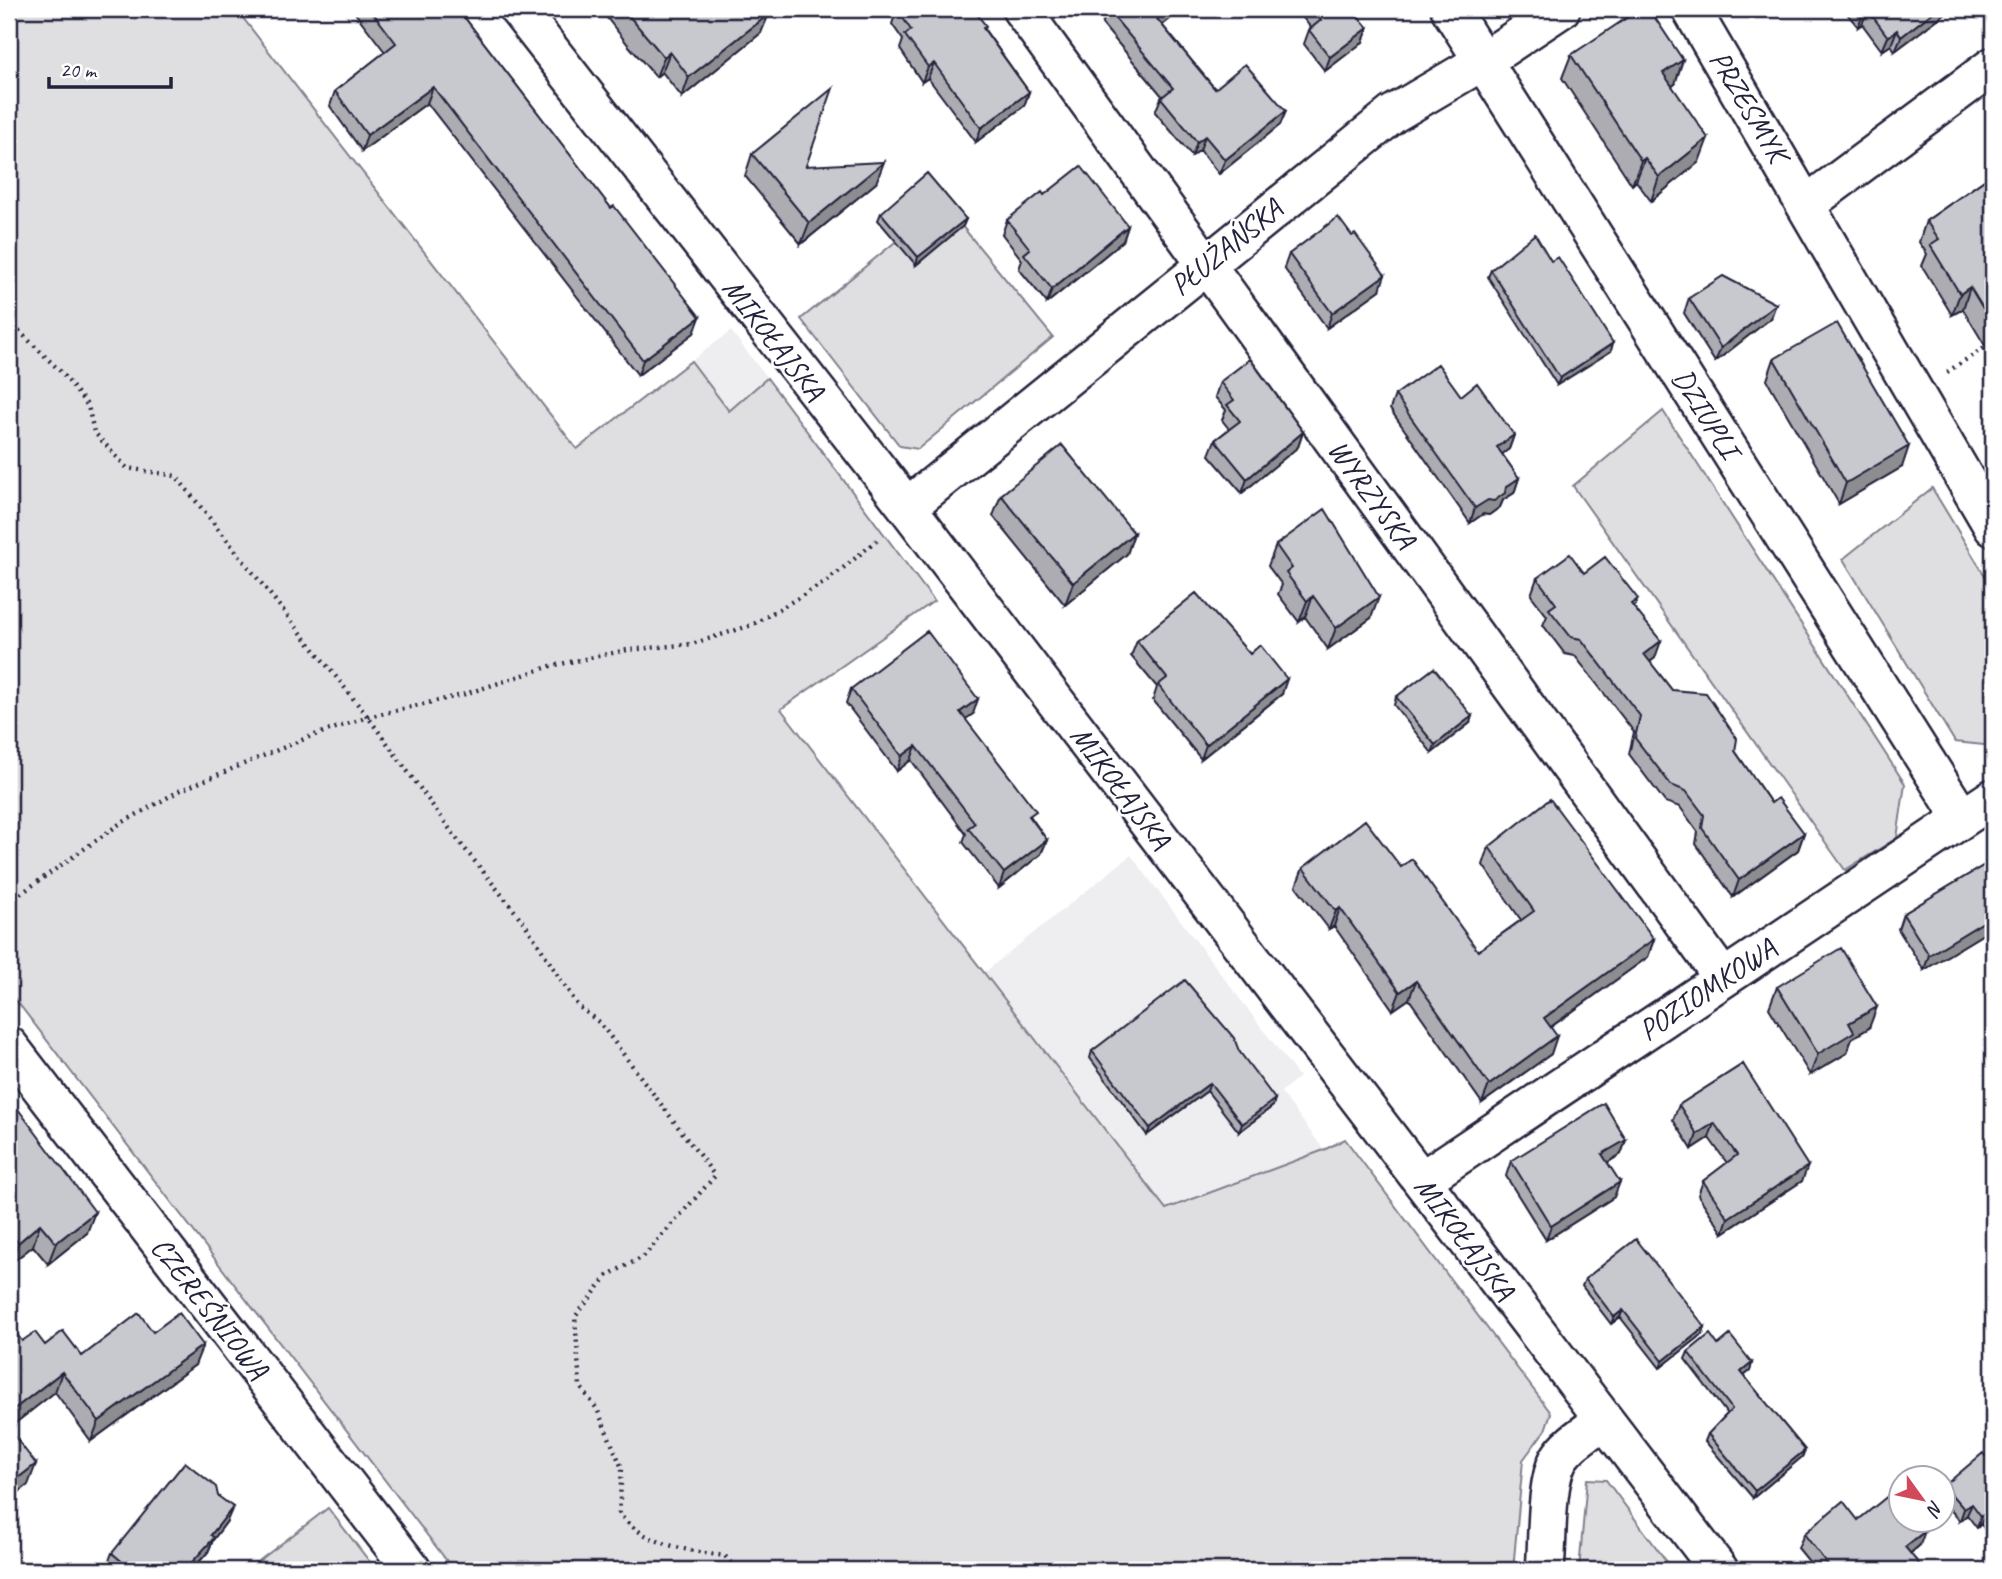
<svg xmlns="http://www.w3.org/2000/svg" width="2002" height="1579" viewBox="0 0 2002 1579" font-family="Caveat,sans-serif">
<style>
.built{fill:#eeeef1}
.green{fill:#dfdfe2;stroke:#80808e;stroke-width:2}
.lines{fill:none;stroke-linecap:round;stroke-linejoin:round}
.street-casing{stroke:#22223b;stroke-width:42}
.path{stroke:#22223b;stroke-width:4.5;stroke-dasharray:2 5;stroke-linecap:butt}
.street{stroke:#fff;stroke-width:37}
.wall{fill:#acacb2;stroke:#22223b;stroke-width:2}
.shaded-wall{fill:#8c8c91;stroke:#22223b;stroke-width:2}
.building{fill:#c8c8cf;stroke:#22223b;stroke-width:2}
.labels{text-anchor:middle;stroke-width:5;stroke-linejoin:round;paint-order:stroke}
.street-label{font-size:30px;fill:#22223b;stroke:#fff}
</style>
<rect width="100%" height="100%" fill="#fff"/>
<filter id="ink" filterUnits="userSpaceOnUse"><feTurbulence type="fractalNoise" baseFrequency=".0143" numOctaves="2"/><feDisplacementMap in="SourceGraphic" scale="14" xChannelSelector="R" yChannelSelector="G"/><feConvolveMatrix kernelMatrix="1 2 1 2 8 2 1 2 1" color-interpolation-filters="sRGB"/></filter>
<g filter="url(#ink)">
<path class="built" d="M731,331L767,378L729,411L691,361Z
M1131,855L1299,1077L1281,1092L1324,1150L1166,1209L985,972Z"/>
<path class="green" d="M9,9H236L577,449L691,361L729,411L767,378L934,601L781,709L1166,1209L1324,1150L1345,1139L1551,1413L1545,1430L1523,1460L1513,1570H454L9,991Z
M943,203L1053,337L918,449L900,446L801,319Z
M1663,411L1905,784L1897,838L1845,870L1573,486Z
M1932,488L1993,589V743L1984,745L1955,742L1843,559Z
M1587,1479L1606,1480L1673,1570H1579Z
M328,1508L376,1570H247Z"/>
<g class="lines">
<g class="street-casing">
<path id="street" d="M518,9L907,507L1719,1570
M1021,9L1723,978
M1450,9L1962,818
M1691,9L1993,527
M1807,204L1993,66
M907,507L1393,114L1483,61L1561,9
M9,1046L412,1570
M1422,1180L1993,798
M1545,1570C1548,1541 1545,1486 1558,1460C1568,1443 1588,1432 1604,1420"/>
</g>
<path class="path" d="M9,321L60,371L88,406L94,432L127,468L176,476L368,717L457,839L525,924L578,1006L600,1023L715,1176L643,1257L608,1275L575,1317L580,1386L597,1409L622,1468L619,1513C642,1544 689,1551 725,1556L737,1570
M1947,372L1993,342
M9,902L118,825L181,790L309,737L368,717L462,695L551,666L627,650L692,644L752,625L827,581L880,538"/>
<use href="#street" class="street"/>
</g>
<path class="wall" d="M352,9H458L611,208L700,317L694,333L638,375L427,103L362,151L330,106L335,91L385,52Z
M600,9H765L761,33L682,97L662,72L656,77L629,46Z
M897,9L986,26L985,30L1029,92L1024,106L976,142L928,78L922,82L900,49L903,40L892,24Z
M1296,9H1352L1368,28L1363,42L1325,71L1304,44L1309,30L1311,28Z
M1843,9H1951L1895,51L1891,45L1882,51L1862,24L1858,27Z
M1108,10L1162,25L1215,89L1286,111L1280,125L1219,174L1200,150L1192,156L1155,112L1161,98L1163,97L1102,24Z
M1571,55L1675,84L1672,86L1699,162L1651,201L1636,181L1632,185L1562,78Z
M752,154L806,166L876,183L801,244L745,176Z
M1993,174V359L1963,309L1952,315L1922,266L1927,254L1919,242L1926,221Z
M1044,195L1128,226L1123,241L1047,303L1019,269L1022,260L1002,234L1007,220Z
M881,213L966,219L963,226L916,265L878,220Z
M1289,254L1380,290L1327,328L1284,268Z
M1551,261L1611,351L1557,385L1488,277L1491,270Z
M1689,298L1771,318L1715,362L1684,313Z
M1774,359L1902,467L1839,504L1767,380Z
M1220,382L1303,432L1298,447L1242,493L1209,455L1215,440L1229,429L1222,420L1226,410L1215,397Z
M1395,395L1461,396L1514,435L1509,449L1502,454L1519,478L1514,493L1503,500L1500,507L1489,515L1483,514L1470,523L1390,409Z
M1001,495L1134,533L1127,554L1065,605L993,516Z
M1276,545L1371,618L1328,649L1305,617L1299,622L1278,594L1282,585L1268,566Z
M1584,573L1638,599L1634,608L1655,658L1650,662L1672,690L1735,751L1771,803L1804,833L1798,850L1733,897L1696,844L1698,832L1680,807L1665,802L1629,754L1634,732L1575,656L1565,654L1543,625L1547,616L1531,595L1537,578Z
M1137,641L1282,694L1201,759L1153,700L1157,687L1131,656Z
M851,689L973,714L965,719L1033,820L1047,840L1041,854L999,888L963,842L966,834L911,760L897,771L846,703Z
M1396,697L1470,723L1432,753L1394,705Z
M1489,847L1654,939L1648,957L1551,1027V1054L1482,1103L1409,999L1393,1010L1334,926L1329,929L1296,886L1303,868L1401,867L1478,951L1521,920L1483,865Z
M1993,860V928L1924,970L1898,929L1903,914Z
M1777,987L1869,1028L1852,1038L1847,1053L1810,1075L1769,1008Z
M1092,1051H1239L1273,1106L1239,1132L1207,1091L1147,1135L1090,1058Z
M1743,1064L1802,1181L1723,1233L1698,1195L1703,1181L1727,1163L1709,1138L1692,1149L1673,1120L1679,1105Z
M9,1097L87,1233L48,1264L33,1246L10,1264L9,1262Z
M1626,1140L1621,1154L1607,1163L1614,1197L1546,1240L1506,1176L1511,1161Z
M1993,1240V1265L1987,1255Z
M1585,1279L1703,1334L1660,1368L1620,1317L1611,1324L1582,1286Z
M153,1332L195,1365L91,1441L55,1392L9,1428L22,1341L45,1345L82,1356Z
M1718,1345L1752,1363L1750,1371L1744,1376L1805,1450L1802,1457L1753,1498L1705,1441L1708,1434L1727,1414L1685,1359L1688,1352Z
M1993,1466V1542L1981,1524L1977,1528L1967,1515L1960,1521L1942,1500V1490L1944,1486Z
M218,1496L227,1521L213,1540L208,1552L192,1570H109L106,1568L112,1553Z
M1858,1520L1920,1545L1910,1554L1924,1570H1816L1798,1548L1804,1534Z"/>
<path class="shaded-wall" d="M1170,9H1182L1152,34L1157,19Z
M1937,9H1951L1895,51L1901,37Z
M1868,10L1862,24L1858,27L1863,13Z
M769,14L761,33L682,97L689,77Z
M1368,28L1363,42L1325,71L1330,57Z
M1897,30L1891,45L1882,51L1888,37Z
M670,52L662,72L656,77L664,57Z
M1683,60L1675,84L1655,97L1663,73Z
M934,63L928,78L922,82L928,67Z
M433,87L427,103L362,151L367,135Z
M1029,92L1024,106L976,142L981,128Z
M1286,111L1280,125L1219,174L1225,160Z
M1205,136L1200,150L1192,156L1197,142Z
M1708,138L1699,162L1651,201L1659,177Z
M1645,158L1636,181L1632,185L1641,161Z
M884,162L876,183L801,244L809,223Z
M966,219L963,226L916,265L918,257Z
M1128,226L1123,241L1047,303L1052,289Z
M1385,275L1380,290L1327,328L1332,313Z
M1970,287L1963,309L1952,315L1960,294Z
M1776,304L1771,318L1715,362L1721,348Z
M700,317L694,333L638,375L643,360Z
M1613,343L1611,351L1557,385L1560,378Z
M1303,432L1298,447L1242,493L1247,479Z
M1514,435L1509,449L1492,462L1497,447Z
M1909,446L1902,467L1839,504L1846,483Z
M1519,478L1514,493L1503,500L1500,507L1489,515L1483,514L1470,523L1475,508Z
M1134,533L1127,554L1065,605L1073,583Z
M1313,596L1305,617L1299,622L1307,601Z
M1379,597L1371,618L1328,649L1336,628Z
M1661,641L1655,658L1638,671L1644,654Z
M1287,679L1282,694L1201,759L1206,745Z
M978,699L973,714L955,727L960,712Z
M1472,716L1470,723L1432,753L1435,745Z
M916,746L911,760L897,771L902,756Z
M1804,833L1798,850L1733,897L1739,880Z
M1047,840L1041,854L999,888L1004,873Z
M1340,908L1334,926L1329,929L1336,911Z
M1993,916V928L1924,970L1929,955Z
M1654,939L1648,957L1538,1036L1544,1018Z
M1416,981L1409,999L1393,1010L1400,992Z
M1877,1007L1869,1028L1852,1038L1847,1053L1810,1075L1818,1054L1849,1023Z
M1557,1036L1551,1054L1482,1103L1489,1085Z
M1210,1083L1207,1091L1147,1135L1150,1128Z
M1275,1099L1273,1106L1239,1132L1242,1124Z
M1714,1123L1709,1138L1692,1149L1697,1134Z
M1626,1140L1621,1154L1597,1169L1602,1154Z
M1808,1166L1802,1181L1723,1233L1728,1218Z
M1620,1182L1614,1197L1546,1240L1551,1226Z
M95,1212L87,1233L48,1264L56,1243Z
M40,1224L33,1246L10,1264L18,1243Z
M1623,1310L1620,1317L1611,1324L1614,1317Z
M1705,1327L1703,1334L1660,1368L1663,1361Z
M203,1345L195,1365L91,1441L99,1421Z
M1752,1363L1750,1371L1739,1380L1741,1372Z
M62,1372L55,1392L9,1428V1413Z
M1805,1450L1802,1457L1753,1498L1755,1491Z
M36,1464L28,1485L9,1500V1485Z
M1972,1504L1967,1515L1960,1521L1964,1509Z
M233,1507L227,1521L213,1540L208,1552L192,1570H185L211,1535Z
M1986,1513L1981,1524L1977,1528L1981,1516Z
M1925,1531L1920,1545L1900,1562L1905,1547Z"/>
<path class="building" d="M370,9H458L611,208L614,206L700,317L643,360L433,87L367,135L335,91L396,43Z
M623,9H765L769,14L689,77L670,52L664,57Z
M897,9H973L986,26L983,28L1029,92L981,128L934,63L928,67L905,35L911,30Z
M1109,9H1170L1157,19L1215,89L1245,64L1286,111L1225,160L1205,136L1197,142L1161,98L1173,88L1108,10Z
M1312,9H1352L1368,28L1330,57L1309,30L1321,20Z
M1640,9H1649L1683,60L1663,73L1708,138L1659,177L1645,158L1641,161L1571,55Z
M1860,9H1937L1901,37L1897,30L1888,37L1868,10L1863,13Z
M833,88L806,166L884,162L809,223L752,154Z
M1081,166L1128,226L1052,289L1024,254L1030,249L1007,220L1042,192L1044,195Z
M927,173L966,219L918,257L881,213Z
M1993,174V325L1970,287L1960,294L1930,245L1939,239L1926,221Z
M1338,217L1352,236L1355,234L1385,275L1332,313L1289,254Z
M1535,234L1551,261L1558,257L1613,343L1560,378L1491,270Z
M1723,276L1776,304L1721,348L1689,298Z
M1837,323L1909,446L1846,483L1774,359Z
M1250,359L1303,432L1247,479L1215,440L1240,421L1227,405L1234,400L1220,382Z
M1438,364L1461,396L1477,383L1514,435L1497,447L1519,478L1506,487L1505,493L1494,501L1488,500L1475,508L1395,395Z
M1062,445L1134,533L1073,583L1001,495Z
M1325,509L1379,597L1336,628L1313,596L1307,601L1286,573L1292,568L1276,545Z
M1570,554L1584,573L1605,557L1638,599L1631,604L1661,641L1644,654L1672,690L1706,693L1737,739L1735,751L1771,803L1778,798L1804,833L1739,880L1702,828L1704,815L1686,791L1671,785L1635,738L1640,716L1581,639L1571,637L1549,609L1556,604L1537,578Z
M1196,593L1250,654L1260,645L1287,679L1206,745L1158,685L1167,678L1137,641Z
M927,631L978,699L960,712L1036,811L1029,816L1047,840L1004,873L968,828L975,823L916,746L902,756L851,689Z
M1434,668L1472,716L1435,745L1396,697Z
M1550,799L1654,939L1544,1018L1557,1036L1489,1085L1416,981L1400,992L1340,908L1336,911L1303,868L1365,820L1401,867L1412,859L1478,951L1534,911L1489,847Z
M1993,860V916L1929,955L1903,914Z
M1841,948L1877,1007L1849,1023L1854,1032L1818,1054L1777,987Z
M1185,980L1234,1038L1239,1051L1275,1099L1242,1124L1210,1083L1150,1128L1092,1051Z
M1743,1064L1808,1166L1728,1218L1703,1181L1737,1155L1714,1123L1697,1134L1679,1105Z
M9,1097L95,1212L56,1243L40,1224L18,1243L9,1232Z
M1604,1103L1626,1140L1602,1154L1620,1182L1551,1226L1511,1161Z
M1636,1239L1705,1327L1663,1361L1623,1310L1614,1317L1585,1279Z
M139,1313L153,1332L179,1313L203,1345L99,1421L62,1372L9,1413V1337L15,1332L22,1341L35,1332L45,1345L63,1331L82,1356Z
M1710,1334L1718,1345L1730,1335L1752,1363L1741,1372L1805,1450L1755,1491L1708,1434L1732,1409L1688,1352Z
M9,1429L36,1464L9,1485Z
M1983,1453L1993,1466V1524L1986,1513L1981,1516L1972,1504L1964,1509L1944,1486Z
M185,1462L216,1487L218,1496L233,1507L211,1535L214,1538L185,1570H132L112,1553Z
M1894,1491L1900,1500V1520H1916L1925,1531L1905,1547L1924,1570H1832L1804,1534L1843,1501L1858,1520Z"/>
</g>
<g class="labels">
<g class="street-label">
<text transform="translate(1749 106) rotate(59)" y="10">PRZESMYK</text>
<text transform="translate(1226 247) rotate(-39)" y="10">PŁUŻAŃSKA</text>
<text transform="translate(774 339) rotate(52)" y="10">MIKOŁAJSKA</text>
<text transform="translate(1706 413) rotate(58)" y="10">DZIUPLI</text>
<text transform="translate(1372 494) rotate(54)" y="10">WYRZYSKA</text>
<text transform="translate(1121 787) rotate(53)" y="10">MIKOŁAJSKA</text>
<text transform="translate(1707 989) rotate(-34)" y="10">POZIOMKOWA</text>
<text transform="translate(1465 1238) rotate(53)" y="10">MIKOŁAJSKA</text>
<text transform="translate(210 1308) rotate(52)" y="10">CZEREŚNIOWA</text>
</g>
</g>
<rect width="2002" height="1579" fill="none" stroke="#fff" stroke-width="35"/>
<rect x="18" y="18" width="1967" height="1544" fill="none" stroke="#22223b" stroke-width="2.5" filter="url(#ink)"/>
<g transform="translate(1922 1499) rotate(123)"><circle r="33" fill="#ffffff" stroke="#a7a7b1" stroke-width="2"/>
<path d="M0-5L12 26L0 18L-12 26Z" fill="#d1495b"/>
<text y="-10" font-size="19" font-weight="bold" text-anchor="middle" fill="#22223b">N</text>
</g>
<path d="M49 77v10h122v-10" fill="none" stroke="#22223b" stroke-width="3.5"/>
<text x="60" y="77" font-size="21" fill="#22223b" stroke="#ffffff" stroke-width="5" paint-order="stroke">20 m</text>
</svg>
